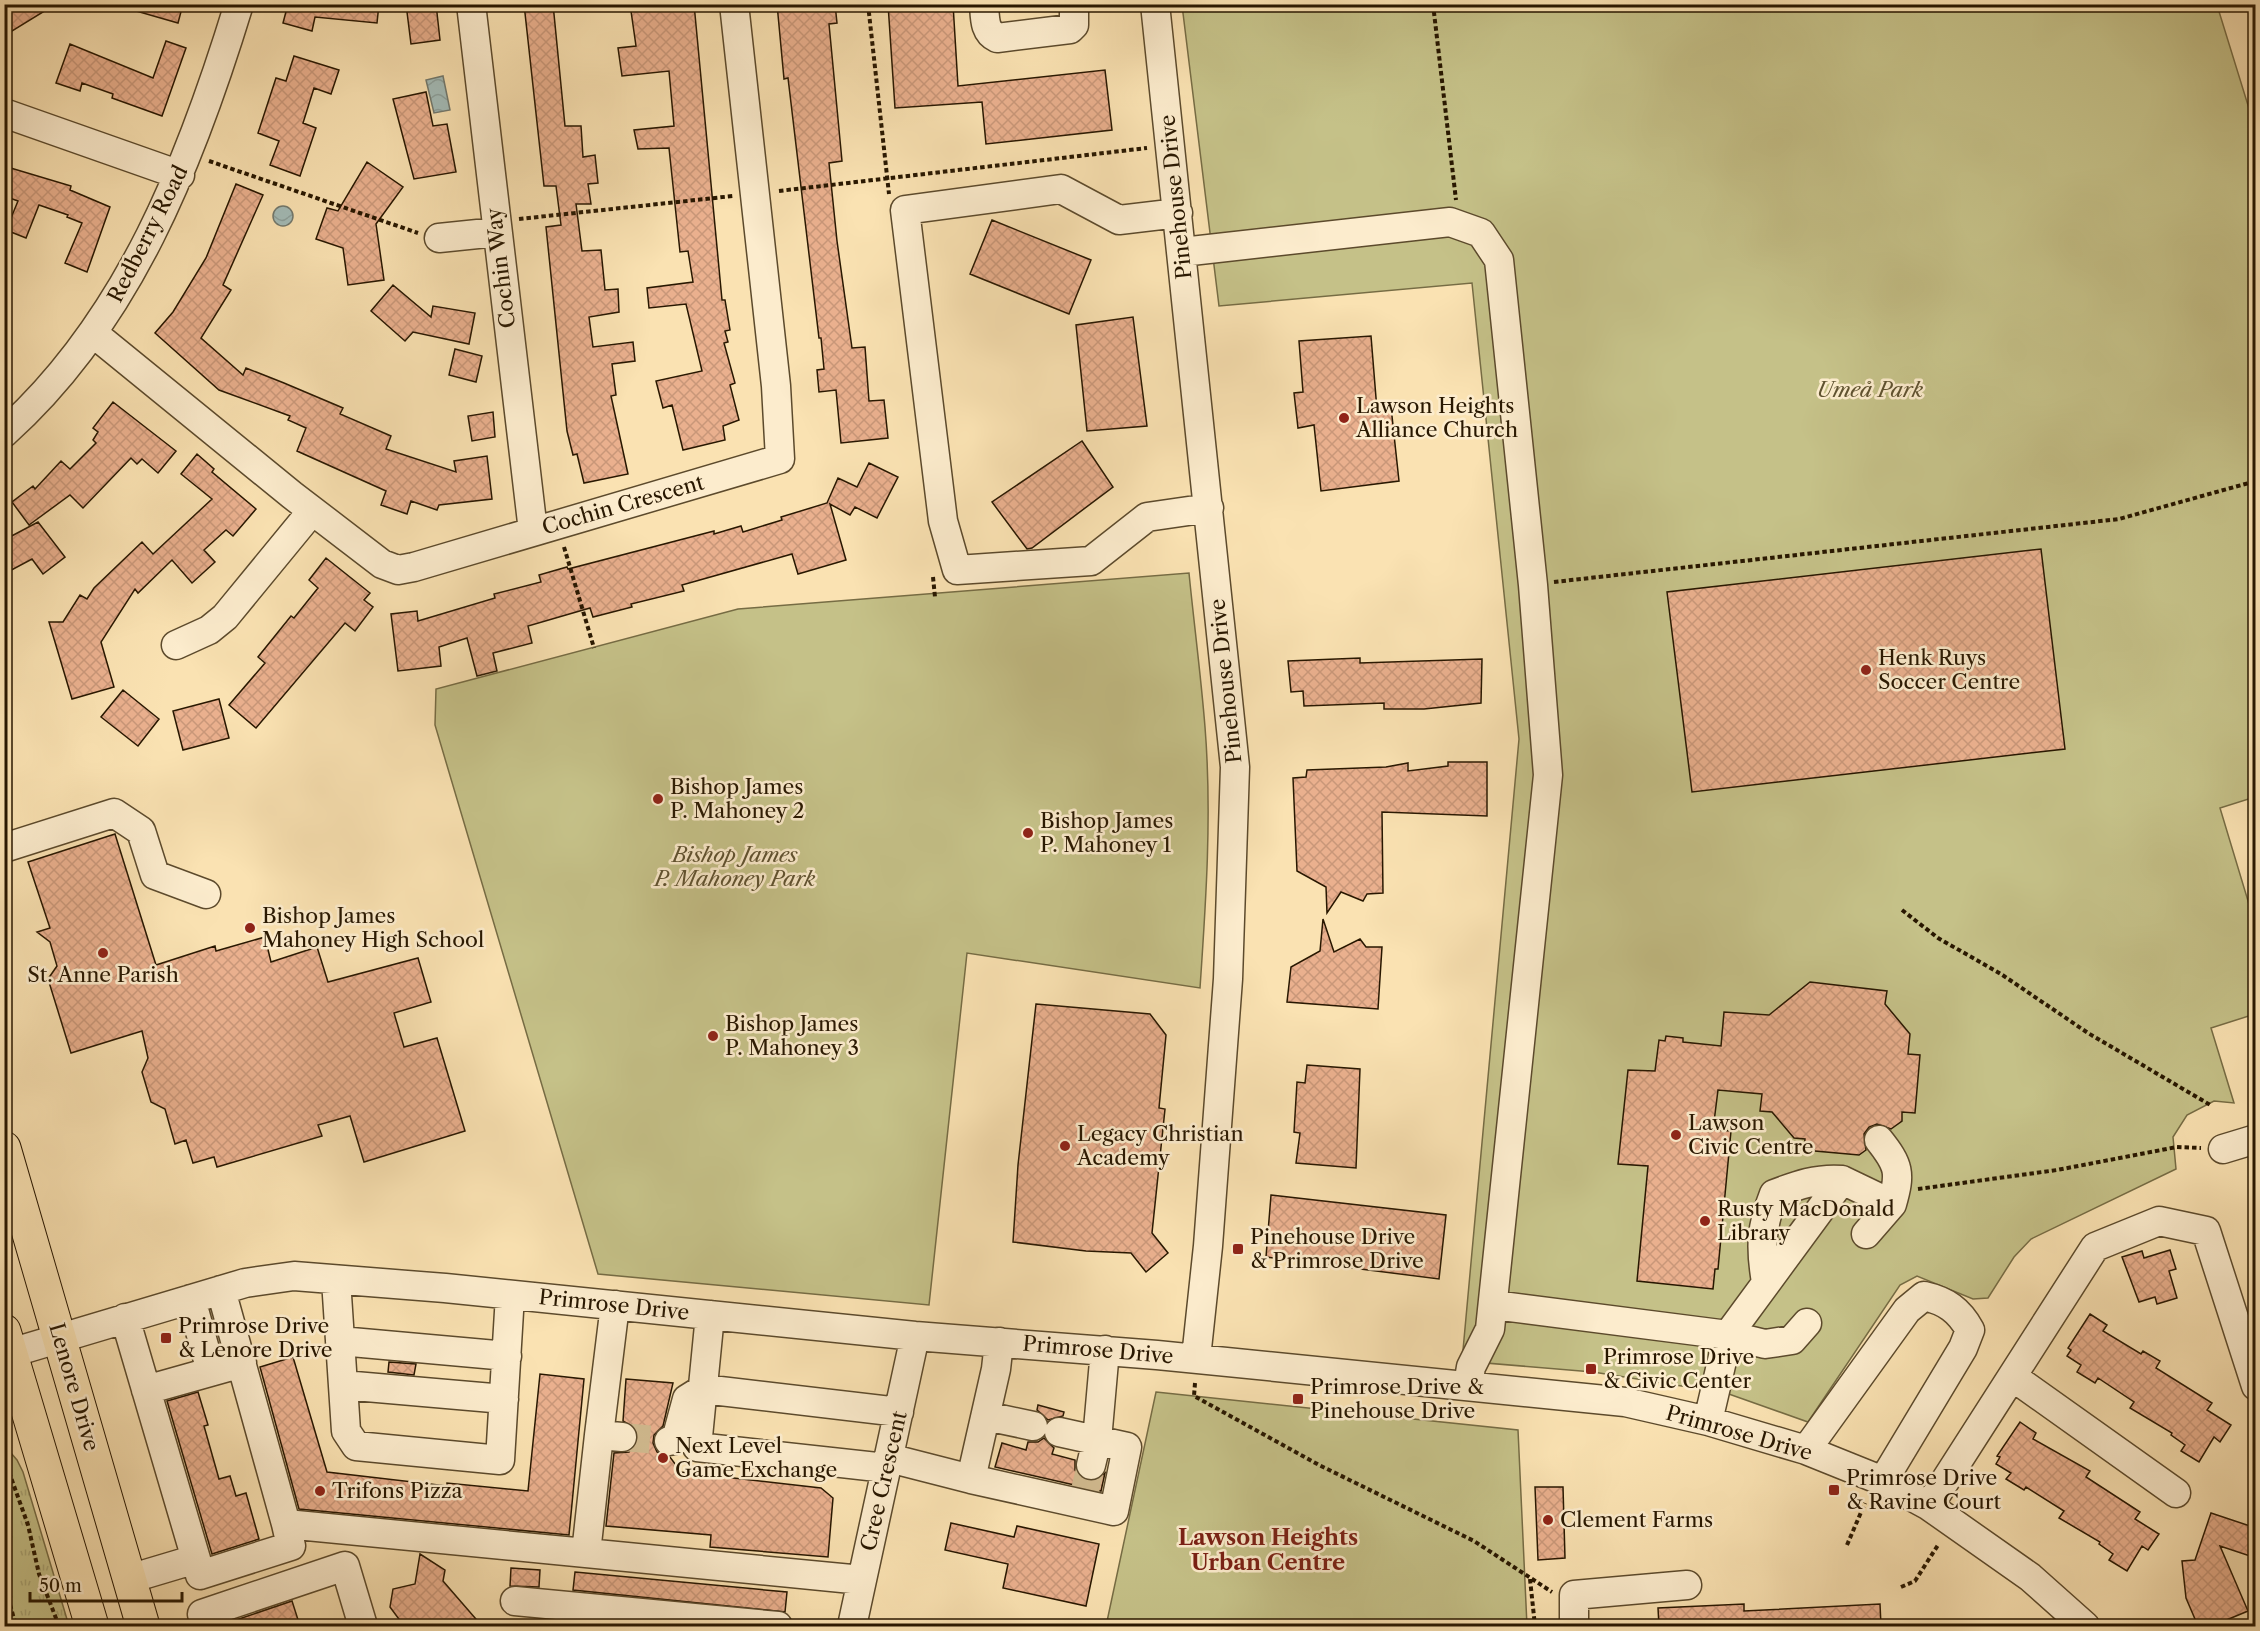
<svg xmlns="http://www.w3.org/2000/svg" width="2260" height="1631" viewBox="0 0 2260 1631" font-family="'Libre Caslon Text',serif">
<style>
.grass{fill:url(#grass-tufts);stroke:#766c44;stroke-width:1.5}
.green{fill:#c5c188;stroke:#766c44;stroke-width:1.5}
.water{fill:url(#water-waves);stroke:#72796e;stroke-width:1.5}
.building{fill:url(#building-cross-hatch);stroke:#281700;stroke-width:1.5}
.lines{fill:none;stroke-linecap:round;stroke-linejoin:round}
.minor-tunnel{stroke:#d0b98e;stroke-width:28;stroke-dasharray:28 14;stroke-linecap:butt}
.minor-casing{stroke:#5c4a2c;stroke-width:31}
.major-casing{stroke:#281700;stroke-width:35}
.path{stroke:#281700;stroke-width:4;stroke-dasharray:4.5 3;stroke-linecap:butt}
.minor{stroke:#fceccd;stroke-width:28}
.major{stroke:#fae2b2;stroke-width:33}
.poi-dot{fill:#8f2418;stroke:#fceccd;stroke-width:2}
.labels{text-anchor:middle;stroke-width:5;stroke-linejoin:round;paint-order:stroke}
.street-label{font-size:21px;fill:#281700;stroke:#fceccd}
.park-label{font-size:21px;font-style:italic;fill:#5f5230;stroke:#fceccd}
.poi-label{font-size:21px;fill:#281700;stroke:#fceccd;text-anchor:start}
.neighbourhood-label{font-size:22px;font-weight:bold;fill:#7a1f14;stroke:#fceccd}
</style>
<defs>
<pattern id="grass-tufts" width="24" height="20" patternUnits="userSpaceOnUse" patternTransform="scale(1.5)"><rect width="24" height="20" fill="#c5c188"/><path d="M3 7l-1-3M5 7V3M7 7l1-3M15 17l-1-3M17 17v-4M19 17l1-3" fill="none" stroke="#a9a574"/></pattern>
<pattern id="water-waves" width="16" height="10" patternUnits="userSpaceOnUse" patternTransform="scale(1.5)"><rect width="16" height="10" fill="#a3bbb7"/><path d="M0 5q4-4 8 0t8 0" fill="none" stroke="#8ca09c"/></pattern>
<pattern id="building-cross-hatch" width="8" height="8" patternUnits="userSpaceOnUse" patternTransform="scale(1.5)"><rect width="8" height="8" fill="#eab08e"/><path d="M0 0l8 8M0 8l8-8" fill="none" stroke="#c99779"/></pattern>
</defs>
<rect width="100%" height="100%" fill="#fae2b2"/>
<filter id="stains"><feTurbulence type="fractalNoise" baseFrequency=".00333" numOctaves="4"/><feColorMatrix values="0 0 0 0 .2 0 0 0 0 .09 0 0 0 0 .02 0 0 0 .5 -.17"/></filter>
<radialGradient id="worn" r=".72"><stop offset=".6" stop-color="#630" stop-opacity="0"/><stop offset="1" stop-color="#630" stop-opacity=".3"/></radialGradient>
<path class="grass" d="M4,1445L17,1460L23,1472L69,1626H5Z"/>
<path class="green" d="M1182,5H2217L2256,131L2255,797L2220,808L2255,924V1014L2211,1028L2234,1103L2214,1101L2187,1115L2173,1137L2176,1169L2031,1239L2014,1257L1988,1298L1973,1299L1917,1276L1900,1285L1808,1422L1726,1393L1593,1372L1462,1361L1519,739L1472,283L1219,306Z
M1189,573C1194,624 1201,676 1205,727C1212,814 1206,901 1200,988L967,953L929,1305L598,1274L435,725L436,689L738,609Z
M1156,1392L1518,1430L1527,1626H1106Z"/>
<path class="water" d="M443,76L450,110L434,113L426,80Z
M273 216a10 10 0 1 1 20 0a10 10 0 1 1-20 0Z"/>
<path class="building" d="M4,4H56L4,36Z
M129,4H183L178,23L129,9Z
M288,4H379L377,23L315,17L312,31L283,23Z
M406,4H436L440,40L411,44Z
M524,4H553L565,126H581L583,157L595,155L598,183L588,184L591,204H576L582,251L601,250L605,290L618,289L619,312L589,317L593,347L633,342L635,361L612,364L616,395L611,396L628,474L584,483L577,454L573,455L567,431L546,227L561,225L556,186H544Z
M630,4H694L722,300H725L730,330L725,331L728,342L724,343L735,383L730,385L739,420L723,426L725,440L683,450L672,405L663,408L656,381L702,371L686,304L649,308L647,288L693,282L688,251L680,252L669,148L638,149L634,130L674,126L669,71L622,76L618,48L636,46Z
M777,4H835L837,23L829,24L842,161L829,163L837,241L852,348L865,347L869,401L884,400L888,438L841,443L836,390L819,392L817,370L824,369L821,338H819L788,78L784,79Z
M888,4H953L958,86L1105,70L1112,130L986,144L982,102L895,108Z
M166,41L186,48L162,116L112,98L113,94L82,83L80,91L56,83L70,44L153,78Z
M294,56L339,70L331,94L314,88L303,123L316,128L300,176L270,165L279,141L258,133L276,78L286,81Z
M426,92L433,126L447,124L456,172L414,179L393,99Z
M367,162L403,187L376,224L384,280L348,285L343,248L316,239L327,208L338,211Z
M4,166L71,186L70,190L110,207L87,272L65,263L82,223L67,217L68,215L39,205L26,238L6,230L18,201L4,196Z
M236,184L263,195L223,285L231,290L201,338L243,375L246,368L284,383L343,408L340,414L391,436L386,449L456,472L454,461L487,456L492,499L439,505L437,510L411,501L407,514L381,505L386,491L297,451L306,428L288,420L290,416L219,390L155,333L173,312L206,258Z
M992,220L1091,260L1069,314L970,274Z
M393,285L431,317L433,306L475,313L469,344L413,332L405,341L371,311Z
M1133,317L1147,426L1087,431L1076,325Z
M1371,336L1377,410L1391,407L1399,481L1321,491L1314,425L1298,428L1294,393L1303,392L1299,341Z
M455,349L482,356L476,382L449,375Z
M113,402L176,451L158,473L142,459L137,464L131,458L83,508L70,495L29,525L12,502L33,486L35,489L61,461L70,469L96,443L93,440L98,432L93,428Z
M493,412L495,437L472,441L468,416Z
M1082,441L1113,487L1032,548L1027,549L992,502Z
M197,454L214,469L212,472L256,509L233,536L226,530L204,550L215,562L192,583L172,560L138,593L135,589L101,642L114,687L72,699L49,622H63L80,595L87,599L94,588L142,542L153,554L212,499L181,474Z
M869,463L898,477L877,518L855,507L850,515L830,504L846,560L798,574L792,554L682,585L684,591L631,604L632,607L593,617L590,608L528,626L532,643L493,653L497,671L477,676L467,638L439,647L441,666L398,671L391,614L417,611L418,621L495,598L494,594L541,582L539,575L567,567L568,569L714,531V534L741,526L743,532L782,520L781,517L827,503L838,478L857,487Z
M38,522L65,557L43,574L32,559L4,574V540Z
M2041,549L2065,749L1692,792L1667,592Z
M326,558L370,593L364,600L373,607L355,631L345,623L256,728L229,705L265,663L258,657L291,616L294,618L318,588L309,580Z
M1360,658V663L1482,659L1481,703L1424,709H1384V703L1304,706L1303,691L1291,692L1288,661Z
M123,690L159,719L138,746L101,717Z
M219,699L229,738L183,750L173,711Z
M1448,762H1487V816L1382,812L1383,893L1367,894L1363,901L1341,892L1327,913L1326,887L1297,871L1293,778L1306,777L1307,770L1386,767L1408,763V771L1448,766Z
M115,834L156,965L215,946L216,951L265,937L271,962L317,947L328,982L418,958L431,1002L394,1013L404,1047L437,1038L465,1131L364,1162L350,1116L318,1125L322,1136L217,1167L214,1157L193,1163L186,1140L175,1144L165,1109L151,1102L142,1072L148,1058L142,1031L71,1053L48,979L57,966L50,942L37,932L50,928L28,862Z
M1323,919L1334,952L1360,939L1366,947H1382L1378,1009L1287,1002L1291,967L1320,951Z
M1810,982L1887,991L1885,1004L1910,1034L1908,1054L1920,1055L1915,1113L1902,1112V1121L1891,1129L1877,1124L1869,1127L1864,1134L1866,1150L1859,1155L1804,1150L1805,1139L1794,1138L1772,1112L1760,1111L1762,1094L1718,1090L1713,1130L1731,1131L1718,1269H1715L1713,1289L1637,1281L1648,1166L1618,1164L1628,1070L1655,1071L1659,1040L1665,1041L1666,1036L1683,1038V1042L1721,1046L1724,1012L1769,1015Z
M1036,1004L1150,1014L1166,1035L1159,1108L1165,1109L1152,1233L1168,1253L1146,1272L1131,1253L1086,1251L1013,1242L1018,1165Z
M1307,1065L1360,1069L1356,1168L1296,1163L1300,1133L1294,1132L1297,1082L1305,1083Z
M1271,1195L1446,1215L1439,1279L1266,1257Z
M2170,1250L2176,1269L2169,1271L2177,1298L2157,1304L2155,1297L2139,1302L2122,1257L2142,1251L2144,1258Z
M2090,1314L2107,1325L2103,1331L2141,1354L2143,1351L2160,1361L2156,1368L2212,1403L2207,1410L2231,1425L2220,1442L2214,1437L2199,1462L2181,1451L2185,1445L2171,1435L2172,1433L2130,1408L2134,1402L2098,1378L2095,1383L2077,1372L2081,1365L2067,1356L2071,1350L2068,1348Z
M293,1357L327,1472L447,1486V1483L528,1491L540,1374L584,1379L569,1535L299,1509L260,1367Z
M389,1362L416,1364L414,1375L388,1372Z
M626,1379L673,1383L663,1426L654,1435L653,1443L657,1452L670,1457L681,1472L821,1488L833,1498L828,1557L710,1547L711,1535L606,1526L614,1453L629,1452L638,1439L637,1430L623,1421Z
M198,1392L208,1425L204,1426L219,1479L230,1476L236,1496L246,1493L259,1539L212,1554L167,1401Z
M1038,1405L1064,1412L1063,1416L1048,1420L1037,1410Z
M2020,1422L2036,1433L2033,1439L2090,1471L2086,1477L2140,1512L2135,1519L2159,1534L2148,1550L2142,1546L2127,1571L2109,1560L2113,1554L2099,1544L2100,1542L2059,1518L2064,1511L2026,1487L2024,1490L2006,1479L2011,1473L1996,1464L2000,1457L1997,1456Z
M1044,1438L1054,1448L1052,1454L1075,1460V1470L1080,1477L1095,1481L1105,1473L1101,1491L995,1467L1002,1443L1026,1450L1028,1442H1038Z
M1535,1487H1563L1565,1558L1538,1560Z
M2211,1513L2256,1528V1558L2220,1546L2248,1611L2212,1626H2198L2186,1598L2182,1561L2195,1560Z
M951,1523L1014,1537L1017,1526L1099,1544L1086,1606L1003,1588L1008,1564L945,1550Z
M420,1554L445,1570L443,1581L482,1626H404L390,1607L393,1589L415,1584Z
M511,1568L540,1570L539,1587L510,1586Z
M575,1572L787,1592L785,1612L573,1590Z
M292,1601L300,1626H235L233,1621Z
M1744,1604V1611L1880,1604L1881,1626H1659L1658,1608Z"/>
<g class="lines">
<path class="minor-tunnel" d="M622,1437L669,1441
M1084,1495L1091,1465"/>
<g class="minor-casing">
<path id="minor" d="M471,4L533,531
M984,4C985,18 984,32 997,38L1070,29L1074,25V4
M1155,4L1235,767L1228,979L1208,1246L1196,1358
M4,113L180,175
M1178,213L1119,220L1061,189L905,210L943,521L957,570L1091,561L1147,517L1209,508
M439,238L497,232
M1182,252L1450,222L1481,233L1499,260L1533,585L1548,775L1490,1329L1471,1367L1468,1385
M93,333L292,495L382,564L398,570L414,567L780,459L776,386L734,4
M4,433C129,321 191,161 239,4
M176,645L209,630L225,617L312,511
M4,848L114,813L141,831L155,875L206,894
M1879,1140C1899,1165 1901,1173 1892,1204
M2223,1149L2256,1139
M1842,1180L1892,1204L1866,1234
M336,1280L346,1431L356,1446L500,1460L510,1295
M221,1290L286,1524L586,1553
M191,1299L211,1371
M615,1305L599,1435L622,1437
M1494,1305L1728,1335L1765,1344L1792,1340L1807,1323
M710,1315L697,1447L886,1468
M125,1318L196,1559L129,1579
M340,1341L507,1356
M4,1355L245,1283L294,1276L445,1288L915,1336L1157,1355L1625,1402L1708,1421L1806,1450L1883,1481L1929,1506L2030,1577L2085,1626
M2013,1377L2176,1493
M343,1385L504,1399
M146,1390L242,1363
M986,1416L1033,1426
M1708,1421L1728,1335L1842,1180C1817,1178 1798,1185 1774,1194C1761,1227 1760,1247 1766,1282
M599,1435L586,1553L862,1580
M669,1441L675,1440L677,1436L687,1399L703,1389L899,1412
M1806,1450L1907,1310L1924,1296C1946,1301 1959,1310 1970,1330L1963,1348L1883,1481
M889,1458L971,1479L996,1369L999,1342
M1091,1465L1097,1440L1105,1350
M971,1479L1114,1511L1127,1447L1059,1432
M1929,1506L2095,1247L2159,1221L2206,1231L2256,1386
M196,1559L200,1575L291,1546L286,1524
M515,1601L778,1626
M205,1626L202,1614L345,1566L363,1626
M852,1626L915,1336
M1574,1626V1595L1687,1585"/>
</g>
<g class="major-casing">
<path id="major" d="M4,1148L143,1626
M4,1331L92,1626"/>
</g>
<path class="path" d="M868,4L889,194
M1433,4L1456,200
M209,161L418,233
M779,191L1147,148
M519,219L733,196
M564,547L594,648
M933,577L935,597
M1554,582L2119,519L2256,481
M1902,910L1938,938L2001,974L2088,1033L2212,1106
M1918,1189L2057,1170L2177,1147L2201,1148
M1195,1383L1194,1396L1319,1465L1474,1541L1552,1592
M4,1458L28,1525L39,1574L59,1626
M1847,1545L1865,1503
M1530,1579L1535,1626
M4,1583L16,1626
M1901,1587L1915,1581L1938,1545"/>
<use href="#minor" class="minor"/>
<use href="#major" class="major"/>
</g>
<g class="poi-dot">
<circle cx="1344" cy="418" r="6"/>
<circle cx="1866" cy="670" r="6"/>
<circle cx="658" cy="799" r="6"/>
<circle cx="1028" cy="833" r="6"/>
<circle cx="250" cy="928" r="6"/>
<circle cx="103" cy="953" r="6"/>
<circle cx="713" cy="1036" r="6"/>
<circle cx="1676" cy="1135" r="6"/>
<circle cx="1065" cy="1146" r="6"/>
<circle cx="1705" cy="1221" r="6"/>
<rect x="1232" y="1243" width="12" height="12" rx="3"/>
<rect x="160" y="1332" width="12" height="12" rx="3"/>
<rect x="1585" y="1363" width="12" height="12" rx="3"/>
<rect x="1292" y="1393" width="12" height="12" rx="3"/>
<circle cx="663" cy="1458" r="6"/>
<rect x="1828" y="1484" width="12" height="12" rx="3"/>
<circle cx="320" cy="1491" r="6"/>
<circle cx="1548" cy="1520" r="6"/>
</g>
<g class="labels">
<g class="street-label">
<text transform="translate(1176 197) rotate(-96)" y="7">Pinehouse Drive</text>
<text transform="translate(148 234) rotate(-63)" y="7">Redberry Road</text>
<text transform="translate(501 268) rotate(-97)" y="7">Cochin Way</text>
<text transform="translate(623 505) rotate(-16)" y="7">Cochin Crescent</text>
<text transform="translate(1226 681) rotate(-96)" y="7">Pinehouse Drive</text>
<text transform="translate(614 1305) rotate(6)" y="7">Primrose Drive</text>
<text transform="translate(1098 1350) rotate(5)" y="7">Primrose Drive</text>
<text transform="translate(74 1387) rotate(74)" y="7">Lenore Drive</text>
<text transform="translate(1739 1433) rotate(16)" y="7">Primrose Drive</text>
<text transform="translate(884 1481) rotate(-77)" y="7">Cree Crescent</text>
</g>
<g class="park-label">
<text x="1870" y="397">Umeå Park</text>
<text x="735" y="862">Bishop James<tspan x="735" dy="24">P. Mahoney Park</tspan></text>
</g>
<g class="poi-label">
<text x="1356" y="413">Lawson Heights<tspan x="1356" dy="24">Alliance Church</tspan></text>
<text x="1878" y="665">Henk Ruys<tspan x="1878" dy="24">Soccer Centre</tspan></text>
<text x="670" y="794">Bishop James<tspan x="670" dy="24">P. Mahoney 2</tspan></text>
<text x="1040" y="828">Bishop James<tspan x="1040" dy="24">P. Mahoney 1</tspan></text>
<text x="262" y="923">Bishop James<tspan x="262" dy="24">Mahoney High School</tspan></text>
<text x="103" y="982" text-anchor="middle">St. Anne Parish</text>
<text x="725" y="1031">Bishop James<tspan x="725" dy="24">P. Mahoney 3</tspan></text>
<text x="1688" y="1130">Lawson<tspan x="1688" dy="24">Civic Centre</tspan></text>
<text x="1077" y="1141">Legacy Christian<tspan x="1077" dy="24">Academy</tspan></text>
<text x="1717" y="1216">Rusty MacDonald<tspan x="1717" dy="24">Library</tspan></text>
<text x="1250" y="1244">Pinehouse Drive<tspan x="1250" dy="24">&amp; Primrose Drive</tspan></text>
<text x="178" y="1333">Primrose Drive<tspan x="178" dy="24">&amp; Lenore Drive</tspan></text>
<text x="1603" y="1364">Primrose Drive<tspan x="1603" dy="24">&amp; Civic Center</tspan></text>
<text x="1310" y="1394">Primrose Drive &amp;<tspan x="1310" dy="24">Pinehouse Drive</tspan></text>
<text x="675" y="1453">Next Level<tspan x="675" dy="24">Game Exchange</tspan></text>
<text x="1846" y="1485">Primrose Drive<tspan x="1846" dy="24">&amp; Ravine Court</tspan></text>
<text x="332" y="1498">Trifons Pizza</text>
<text x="1560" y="1527">Clement Farms</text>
</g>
<g class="neighbourhood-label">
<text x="1268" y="1545">Lawson Heights<tspan x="1268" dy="25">Urban Centre</tspan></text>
</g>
</g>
<rect width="2260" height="1631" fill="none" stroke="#fae2b2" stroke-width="24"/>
<rect x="6" y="6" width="2248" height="1619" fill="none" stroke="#281700" stroke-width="3"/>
<rect x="12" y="12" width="2236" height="1607" fill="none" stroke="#281700" stroke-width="1.5"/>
<path d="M30 1592v9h152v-9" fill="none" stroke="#281700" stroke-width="3"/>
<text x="39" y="1592" font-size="18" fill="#281700" stroke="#fceccd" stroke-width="4.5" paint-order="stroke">50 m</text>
<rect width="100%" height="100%" filter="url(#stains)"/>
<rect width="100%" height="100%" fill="url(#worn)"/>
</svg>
